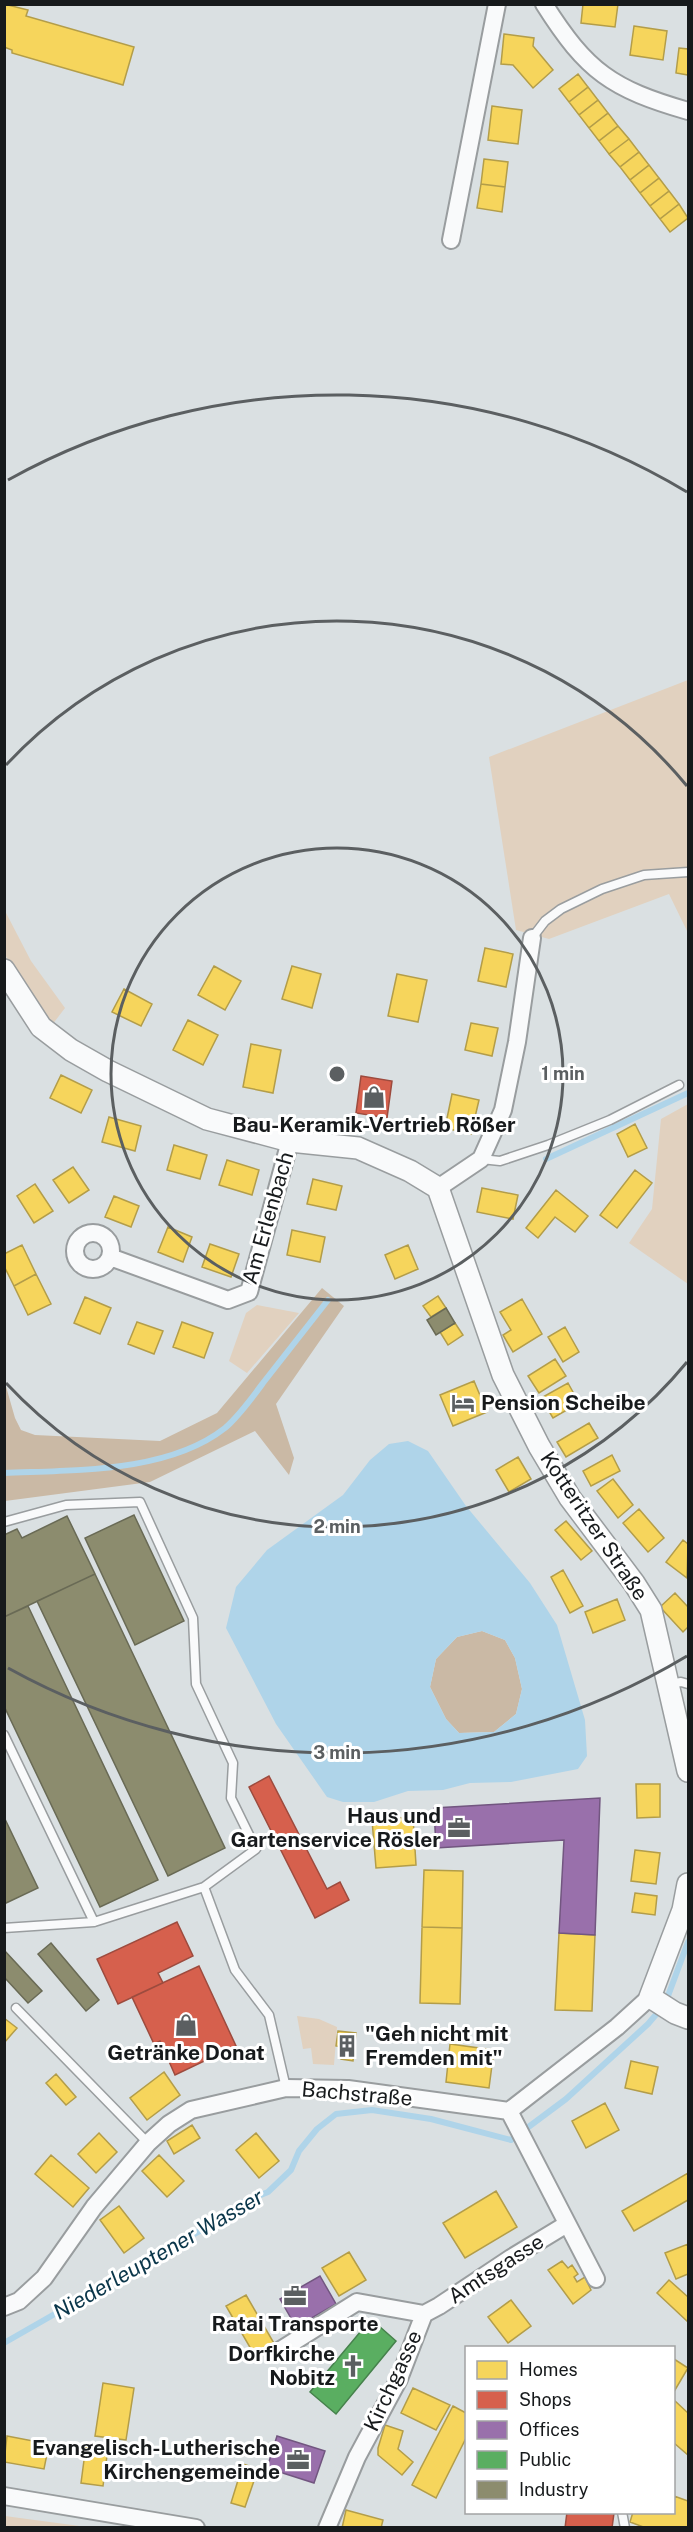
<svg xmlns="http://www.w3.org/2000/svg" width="693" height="2532" viewBox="0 0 693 2532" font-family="'Public Sans',sans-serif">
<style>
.green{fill:#e1d1bf}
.forest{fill:#cab9a5}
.water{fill:#afd4e9;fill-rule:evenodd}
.homes{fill:#f6d55c;stroke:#b39d49;stroke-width:1.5}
.shops{fill:#d6604d;stroke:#9d4b3e;stroke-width:1.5}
.offices{fill:#9970ab;stroke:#725680;stroke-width:1.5}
.public{fill:#5aae61;stroke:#46824c;stroke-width:1.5}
.industry{fill:#8c8c6e;stroke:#696a55;stroke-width:1.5}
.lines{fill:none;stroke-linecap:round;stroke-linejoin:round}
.stream{stroke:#afd4e9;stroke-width:6}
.service-casing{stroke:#999d9f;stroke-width:11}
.minor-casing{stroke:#999d9f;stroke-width:20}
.tertiary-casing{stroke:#999d9f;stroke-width:24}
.service{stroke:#f9fafb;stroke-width:8}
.minor{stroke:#f9fafb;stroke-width:16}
.tertiary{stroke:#f9fafb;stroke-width:21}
.ring{fill:none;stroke:#5b5f61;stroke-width:3}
.labels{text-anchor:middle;stroke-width:6;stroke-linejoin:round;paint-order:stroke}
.poi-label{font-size:21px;font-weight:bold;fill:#171a1c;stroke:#fff}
.street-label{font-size:21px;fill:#171a1c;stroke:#fff}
.water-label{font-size:22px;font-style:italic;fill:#0a364a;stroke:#fff}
.centre{fill:#5b5f61;stroke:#fff;stroke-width:3}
.ring-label{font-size:18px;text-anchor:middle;font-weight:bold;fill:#5b5f61;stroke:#fff;stroke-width:6;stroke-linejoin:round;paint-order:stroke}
</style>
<rect width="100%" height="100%" fill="#dae0e2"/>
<path class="green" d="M688,680V933L669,894L549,939L516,930L489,757Z
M4,909L31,961L65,1008L52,1025L12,969L5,954Z
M688,1104V1284L629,1243L652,1209L661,1119Z
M257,1305L299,1313L247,1373L229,1361L246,1313Z
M297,2016L319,2019L337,2027L334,2065L313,2064L311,2048L303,2049Z
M5,2516L87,2527H5Z"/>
<path class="forest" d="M322,1288L344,1306L276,1404L294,1458L289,1475L255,1431L150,1482L5,1501V1383L15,1418L21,1430L35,1435L160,1441L217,1413Z
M482,1631L505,1640L515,1658L522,1689L516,1714L494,1732L459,1733L446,1719L430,1687L436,1659L457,1637Z"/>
<path class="water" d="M408,1441L428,1451L466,1506L530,1583L557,1625L585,1720L587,1756L578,1769L511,1782L470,1783L443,1790L408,1791L374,1802H343L327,1797L276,1724L226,1628L236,1587L267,1550L343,1495L370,1460L389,1444ZM482,1631L505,1640L515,1658L522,1689L516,1714L494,1732L459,1733L446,1719L430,1687L436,1659L457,1637Z"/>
<path class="homes" d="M4,4L28,10L26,16L134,47L123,85L12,53V50L4,47Z
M583,4H618L615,27L581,23Z
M634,26L667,31L663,60L630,55Z
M504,34L534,38L533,46L553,70L533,88L513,65L501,64Z
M679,48L688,49V75L676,73Z
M578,74L588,87L569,102L559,89Z
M588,87L598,100L579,115L569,102Z
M598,100L608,113L589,128L579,115Z
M492,106L522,110L518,144L488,140Z
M608,113L618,126L599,141L589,128Z
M618,126L629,139L609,154L599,141Z
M629,139L639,152L620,167L609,154Z
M639,152L649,165L630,180L620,167Z
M484,159L508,162L505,187L481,184Z
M649,165L659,178L640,193L630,180Z
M659,178L669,191L650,206L640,193Z
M481,184L505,187L502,212L477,208Z
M669,191L679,204L660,219L650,206Z
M679,204L688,218L670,232L660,219Z
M485,948L513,954L506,987L478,981Z
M214,966L241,981L225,1010L198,995Z
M292,966L321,974L312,1008L282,999Z
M397,974L427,980L418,1022L388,1016Z
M124,989L152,1004L141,1026L112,1012Z
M188,1020L218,1035L203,1065L173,1050Z
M471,1023L498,1028L492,1056L465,1050Z
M251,1044L281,1050L273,1093L243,1087Z
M61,1075L92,1090L81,1113L50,1098Z
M452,1094L479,1100L471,1134L445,1128Z
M109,1117L141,1126L135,1151L102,1142Z
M635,1124L647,1148L628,1157L617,1134Z
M174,1145L207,1155L200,1179L167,1170Z
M227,1160L259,1170L252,1195L219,1185Z
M73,1167L89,1190L69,1203L53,1180Z
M635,1170L652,1183L617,1228L600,1215Z
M313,1179L342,1186L336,1210L307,1204Z
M35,1184L53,1211L34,1223L17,1196Z
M482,1188L518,1195L513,1219L477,1212Z
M556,1190L588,1216L575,1232L555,1217L538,1238L526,1228Z
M114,1196L139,1206L131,1227L105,1217Z
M168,1227L192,1237L183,1262L158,1252Z
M292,1230L325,1237L320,1262L287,1255Z
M210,1244L239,1254L231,1277L202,1267Z
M22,1245L36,1274L14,1286L4,1266V1254Z
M408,1245L418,1269L395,1279L385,1255Z
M36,1274L51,1304L28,1315L14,1286Z
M438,1296L446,1308L431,1317L423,1306Z
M85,1297L111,1308L100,1334L74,1323Z
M522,1299L542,1334L513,1352L503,1335L511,1330L500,1312Z
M137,1322L163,1331L154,1354L128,1344Z
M182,1322L213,1333L204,1358L173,1347Z
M455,1323L463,1335L448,1345L440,1332Z
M565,1327L579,1352L563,1362L548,1337Z
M555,1359L566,1376L539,1393L528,1376Z
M474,1381L487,1412L453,1426L440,1395Z
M568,1383L579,1403L553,1418L541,1398Z
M589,1423L598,1438L566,1457L557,1442Z
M612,1455L620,1471L591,1486L583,1471Z
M518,1457L531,1479L509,1492L496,1470Z
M613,1479L633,1505L618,1518L597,1491Z
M639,1509L664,1538L648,1552L623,1523Z
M566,1521L592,1551L581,1560L555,1530Z
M683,1540L688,1544L687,1578L666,1562Z
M563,1570L583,1606L570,1613L551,1577Z
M675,1593L688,1607V1627L683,1632L660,1607Z
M617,1599L625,1620L593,1633L585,1612Z
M636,1784H660V1817L637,1818Z
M413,1817L416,1865L376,1868L372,1820Z
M635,1850L660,1853L656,1884L631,1881Z
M424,1870L463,1871L462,1928L422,1927Z
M635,1893L657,1896L655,1915L632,1912Z
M422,1927L462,1928L460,2004L420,2003Z
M559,1933L595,1935L592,2011L555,2010Z
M4,2018L17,2028L4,2043Z
M338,2031L356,2033L353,2061L341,2059L342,2047L336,2046Z
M450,2044L494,2050L489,2088L446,2082Z
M631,2061L658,2067L652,2094L625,2088Z
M164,2072L180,2095L147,2120L130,2098Z
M56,2074L76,2097L66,2105L46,2083Z
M605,2103L619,2130L586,2148L572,2121Z
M192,2125L200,2138L174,2154L167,2141Z
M99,2133L117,2152L96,2173L78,2154Z
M256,2133L279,2161L259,2178L236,2150Z
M51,2155L89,2188L73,2207L35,2174Z
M159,2155L184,2181L167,2197L142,2171Z
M688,2173V2200L634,2231L622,2211Z
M496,2191L517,2227L465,2258L443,2223Z
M119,2206L144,2238L124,2253L100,2220Z
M688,2244V2274L676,2279L665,2253Z
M349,2252L366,2280L339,2296L322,2268Z
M562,2261L568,2268L572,2265L578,2274L574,2277L577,2282L585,2277L591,2290L573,2304L548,2270Z
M669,2280L688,2297V2322L657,2293Z
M246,2295L275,2345L255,2356L226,2306Z
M511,2300L531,2326L508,2343L488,2317Z
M674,2359L688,2368L675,2390L674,2389Z
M103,2383L134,2388L126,2440L95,2436Z
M413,2388L450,2405L436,2430L401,2413Z
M674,2400L688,2413V2455L674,2443Z
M453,2406L466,2413V2438L436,2498L412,2485Z
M385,2425L403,2431L398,2449L413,2462L402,2475L378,2455V2448Z
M7,2436L49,2444L44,2469L4,2462Z
M86,2445L108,2448L103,2486L81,2483Z
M243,2464L258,2469L245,2507L231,2503Z
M674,2496L688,2501V2528H646L630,2522L633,2512H674Z
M346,2510L383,2520L381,2528H342Z"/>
<path class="shops" d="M361,1076L392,1081L387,1118L356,1113Z
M269,1776L327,1889L340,1882L349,1900L315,1918L249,1787Z
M177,1922L193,1956L158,1973L163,1983L118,2004L97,1959Z
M199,1966L236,2046L175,2075L160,2041L154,2044L132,1997Z
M567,2512L614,2513L612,2528H565Z"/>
<path class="offices" d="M600,1798L595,1935L559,1933L564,1840L436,1848L434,1808Z
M320,2276L336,2304L296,2327L280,2299Z
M277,2436L325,2451L314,2483L267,2468Z"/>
<path class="public" d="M371,2319L396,2341L336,2414L310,2392Z"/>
<path class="industry" d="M446,1308L455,1323L436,1335L427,1320Z
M134,1515L184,1621L135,1645L85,1538Z
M67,1516L95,1574L4,1617V1535L17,1529L22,1538Z
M95,1574L225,1848L168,1876L37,1601Z
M28,1606L158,1880L100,1907L4,1706V1617Z
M4,1817L38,1888L4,1904Z
M51,1943L99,2000L86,2011L38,1954Z
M4,1950L42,1991L28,2003L4,1977Z"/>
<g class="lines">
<path class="stream" d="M546,1159L688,1093
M4,1473C73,1470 168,1473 225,1428C239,1416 252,1398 263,1383C285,1355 306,1328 328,1300
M4,2343L205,2228L244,2202L268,2192L291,2170L299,2151L317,2129L336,2114L372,2110L431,2119L511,2140L566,2099L648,2024L665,2004L688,1942"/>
<g class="service-casing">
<path id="service" d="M532,938L545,921L561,909L602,889L644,875L688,872
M481,1159L500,1161L548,1145L610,1120L679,1085
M4,1522L66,1505L140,1502L193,1618L196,1684L233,1763L231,1798L256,1849L204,1887L94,1922L4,1735
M669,1684L681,1682L688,1684
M204,1887L235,1970L269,2015L286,2088
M4,1928L94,1922
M16,2008L148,2143
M622,2512L625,2528"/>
</g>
<g class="minor-casing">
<path id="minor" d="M544,4C587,72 612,89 688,111
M451,240L497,4
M438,1188L481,1159L503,1110L517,1042L532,938
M75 1251a18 18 0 1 1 36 0a18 18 0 1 1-36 0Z
M110,1257L228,1300L249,1292L290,1141
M509,2111L596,2279
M4,2307L19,2301L44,2278L94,2207L148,2143L169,2124L191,2110L286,2088L348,2089L509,2111L617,2027L650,1997
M424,2314L439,2306L511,2258L567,2224
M279,2351L357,2302L424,2314
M4,2496L196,2528
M327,2528L357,2457L399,2379L424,2314"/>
</g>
<g class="tertiary-casing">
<path id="tertiary" d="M4,970L41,1027L71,1050L108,1071L207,1119L290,1141L358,1148L410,1171L438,1188L503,1375L539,1446L570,1498L634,1583L651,1610L688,1771
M688,1884L683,1910L650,1997L675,2013L688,2018"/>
</g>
<use href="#service" class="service"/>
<use href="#minor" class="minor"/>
<use href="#tertiary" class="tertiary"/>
</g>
<g class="ring">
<circle cx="337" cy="1074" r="226"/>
<path d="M687 1362A453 453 0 0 1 6 1383M6 765A453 453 0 0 1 687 786"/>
<path d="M687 1656A679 679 0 0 1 8 1668M8 480A679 679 0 0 1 687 492"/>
</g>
<defs>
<g id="shop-bare" transform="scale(1.8)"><path d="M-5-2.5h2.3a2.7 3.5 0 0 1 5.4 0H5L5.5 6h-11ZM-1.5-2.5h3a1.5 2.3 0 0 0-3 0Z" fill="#5b5f61" stroke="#fff" stroke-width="2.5" paint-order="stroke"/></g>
<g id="hotel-bare" transform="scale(1.8)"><path d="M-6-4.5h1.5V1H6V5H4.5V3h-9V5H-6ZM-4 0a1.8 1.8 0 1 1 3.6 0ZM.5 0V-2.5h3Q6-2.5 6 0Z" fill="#5b5f61" stroke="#fff" stroke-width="2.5" paint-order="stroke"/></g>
<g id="office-bare" transform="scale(1.8)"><path d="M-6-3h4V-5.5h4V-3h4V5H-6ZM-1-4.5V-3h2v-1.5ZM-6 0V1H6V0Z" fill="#5b5f61" stroke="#fff" stroke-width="2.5" paint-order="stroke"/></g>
<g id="building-bare" transform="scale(1.8)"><path d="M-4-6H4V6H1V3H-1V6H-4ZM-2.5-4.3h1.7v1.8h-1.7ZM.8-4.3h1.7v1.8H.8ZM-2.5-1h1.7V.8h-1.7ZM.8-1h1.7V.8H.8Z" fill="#5b5f61" stroke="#fff" stroke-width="2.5" paint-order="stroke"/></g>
<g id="church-bare" transform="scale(1.8)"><path d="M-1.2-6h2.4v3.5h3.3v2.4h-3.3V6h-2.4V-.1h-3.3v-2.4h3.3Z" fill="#5b5f61" stroke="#fff" stroke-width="2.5" paint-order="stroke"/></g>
</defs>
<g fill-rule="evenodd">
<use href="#shop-bare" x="374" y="1097"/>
<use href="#hotel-bare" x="463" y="1403"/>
<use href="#office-bare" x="459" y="1828"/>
<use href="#shop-bare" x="186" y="2025"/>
<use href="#building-bare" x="347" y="2046"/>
<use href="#office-bare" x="295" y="2296"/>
<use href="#church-bare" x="353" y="2366"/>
<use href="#office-bare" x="298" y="2460"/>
</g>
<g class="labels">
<g class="poi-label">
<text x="374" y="1132">Bau-Keramik-Vertrieb Rößer</text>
<text x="481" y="1410" text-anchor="start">Pension Scheibe</text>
<text x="441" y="1823" text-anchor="end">Haus und<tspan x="441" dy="24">Gartenservice Rösler</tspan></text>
<text x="365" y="2041" text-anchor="start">"Geh nicht mit<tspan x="365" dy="24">Fremden mit"</tspan></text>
<text x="186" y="2060">Getränke Donat</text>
<text x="295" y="2331">Ratai Transporte</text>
<text x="335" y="2361" text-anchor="end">Dorfkirche<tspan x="335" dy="24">Nobitz</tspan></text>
<text x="280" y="2455" text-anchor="end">Evangelisch-Lutherische<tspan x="280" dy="24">Kirchengemeinde</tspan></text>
</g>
<g class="street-label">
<text transform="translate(268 1218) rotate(-74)" y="7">Am Erlenbach</text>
<text transform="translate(594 1526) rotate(56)" y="7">Kotteritzer Straße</text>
<text transform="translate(357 2094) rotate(5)" y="7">Bachstraße</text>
<text transform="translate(496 2269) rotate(-33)" y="7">Amtsgasse</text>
<text transform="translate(393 2381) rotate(-65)" y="7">Kirchgasse</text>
</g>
<g class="water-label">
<text transform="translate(158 2254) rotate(-30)" y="8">Niederleuptener Wasser</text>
</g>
</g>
<circle cx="337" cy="1074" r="9" class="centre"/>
<g class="ring-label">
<text x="563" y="1080">1 min</text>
<text x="337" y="1533">2 min</text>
<text x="337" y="1759">3 min</text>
</g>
<rect width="693" height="2532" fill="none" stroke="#171a1c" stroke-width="12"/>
<rect x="465" y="2346" width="210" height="168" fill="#ffffff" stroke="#a2a3a4" stroke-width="1.5"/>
<rect x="477" y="2361" width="30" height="18" fill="#f6d55c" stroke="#a2a3a4" stroke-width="1.5"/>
<text x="519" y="2376" font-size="18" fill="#171a1c">Homes</text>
<rect x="477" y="2391" width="30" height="18" fill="#d6604d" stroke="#a2a3a4" stroke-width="1.5"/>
<text x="519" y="2406" font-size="18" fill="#171a1c">Shops</text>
<rect x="477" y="2421" width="30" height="18" fill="#9970ab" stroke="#a2a3a4" stroke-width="1.5"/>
<text x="519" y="2436" font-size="18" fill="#171a1c">Offices</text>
<rect x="477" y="2451" width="30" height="18" fill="#5aae61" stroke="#a2a3a4" stroke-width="1.5"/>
<text x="519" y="2466" font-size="18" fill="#171a1c">Public</text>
<rect x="477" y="2481" width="30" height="18" fill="#8c8c6e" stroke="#a2a3a4" stroke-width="1.5"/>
<text x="519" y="2496" font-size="18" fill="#171a1c">Industry</text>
</svg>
